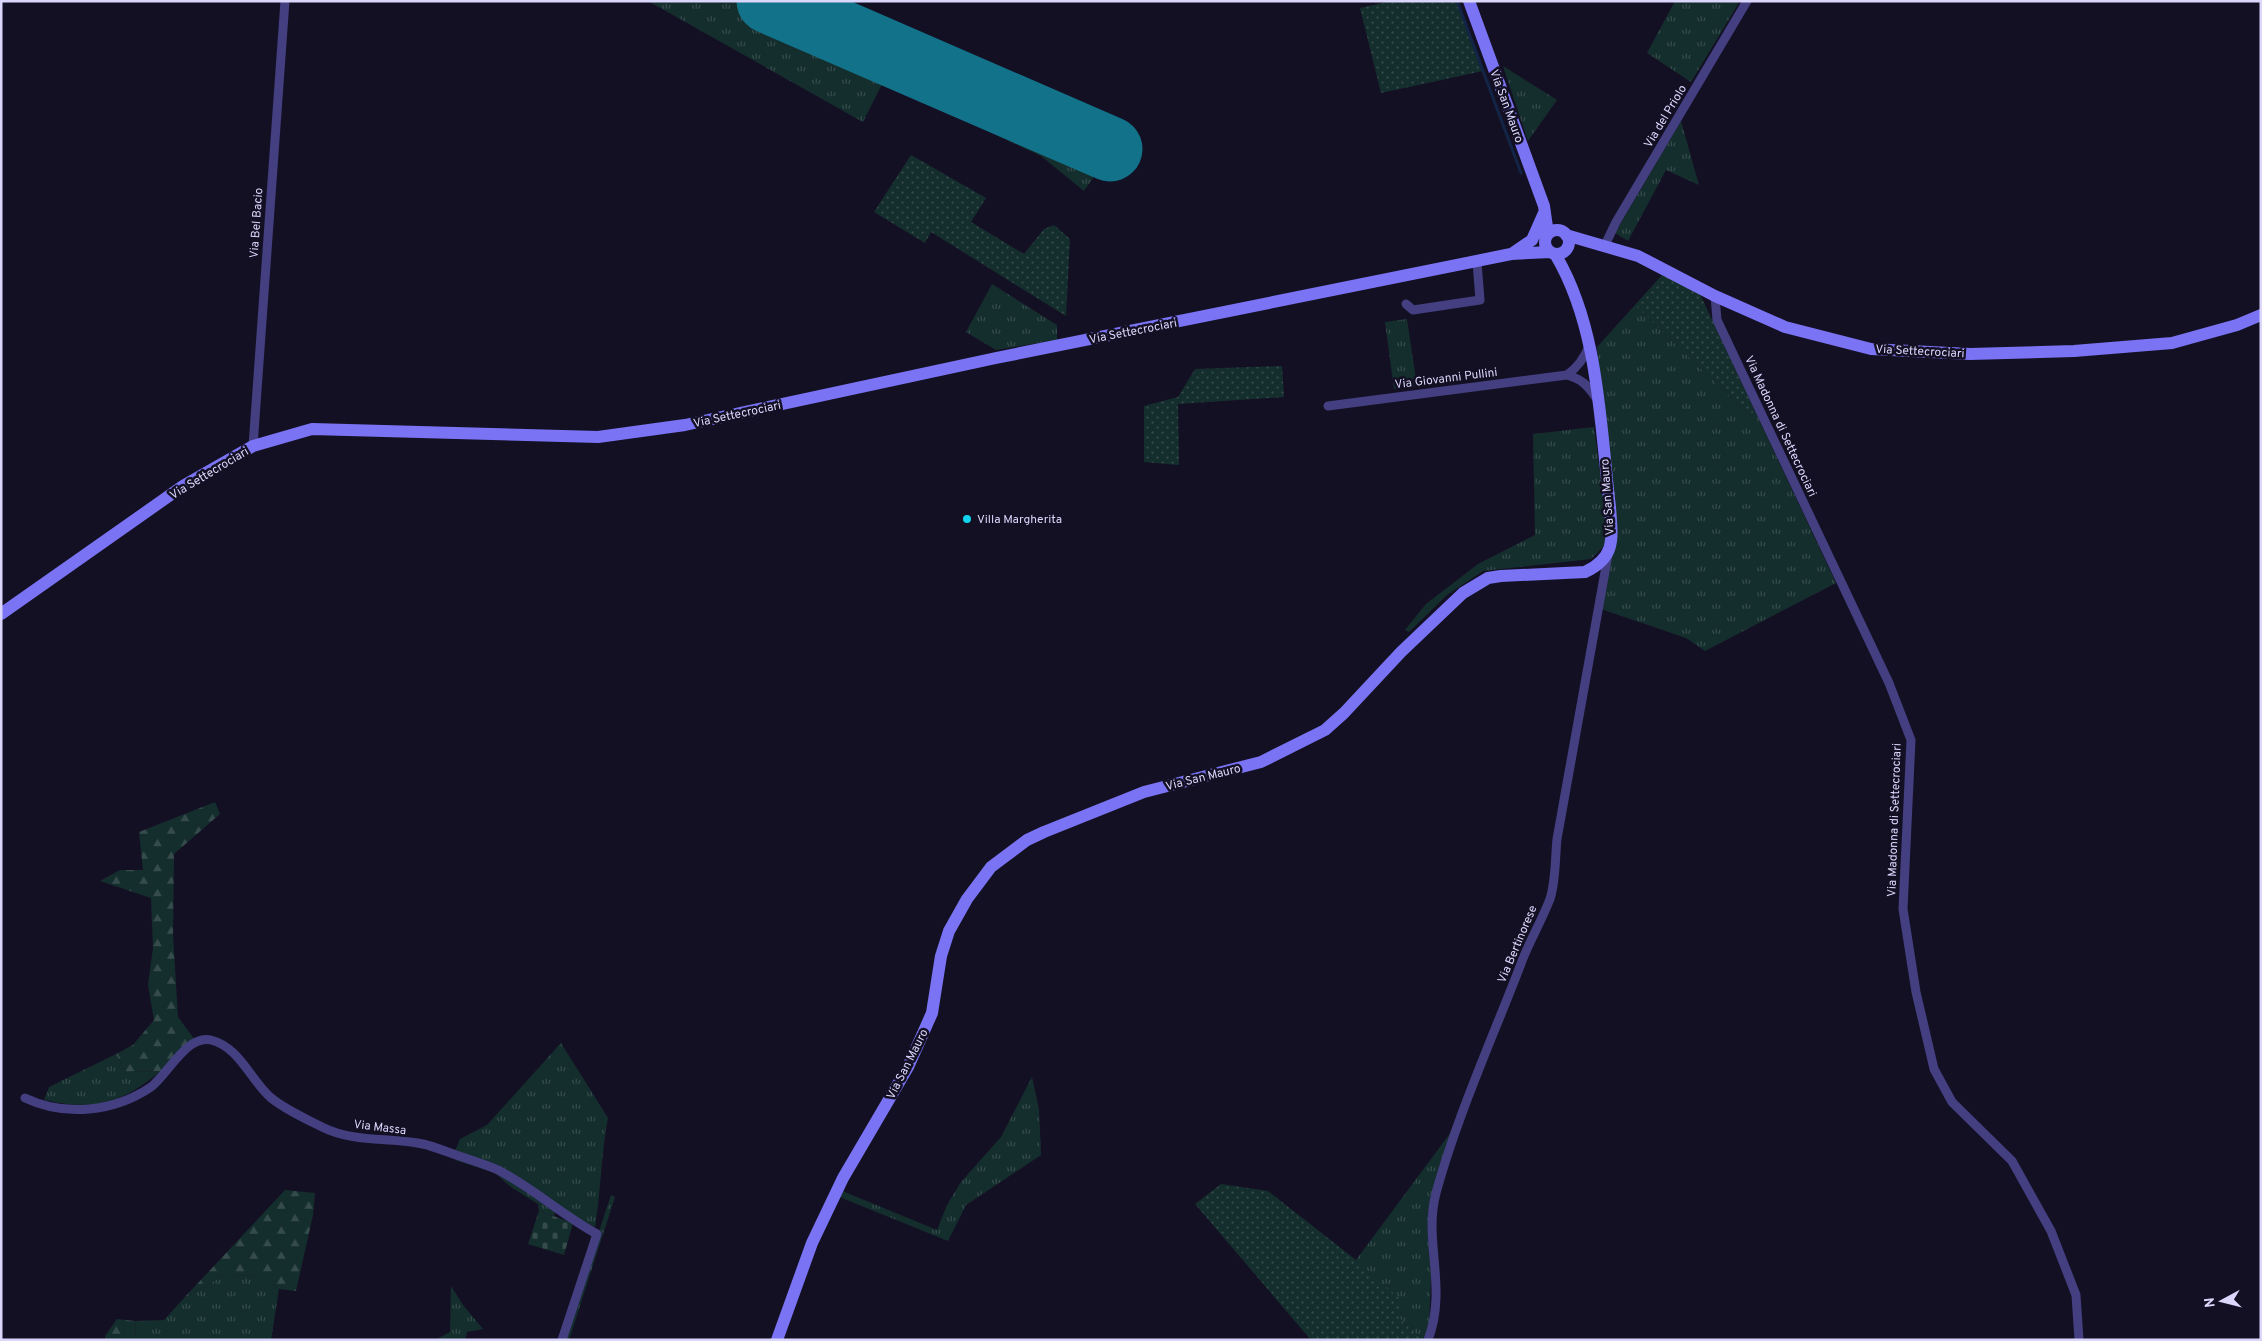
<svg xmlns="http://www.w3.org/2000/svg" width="2262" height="1341" viewBox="0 0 2262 1341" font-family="Overpass,sans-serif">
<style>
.grass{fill:url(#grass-tufts)}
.forest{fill:url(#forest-firs)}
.cemetery{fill:url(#cemetery-stones)}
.garden{fill:url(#garden-dots)}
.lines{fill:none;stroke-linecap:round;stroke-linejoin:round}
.stream{stroke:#122547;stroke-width:3}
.runway{stroke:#127289;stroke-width:65}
.minor{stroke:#433f80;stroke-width:9}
.secondary{stroke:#7a74f5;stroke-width:12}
.poi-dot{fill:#10d3ee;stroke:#141024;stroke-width:2}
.labels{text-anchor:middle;stroke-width:5;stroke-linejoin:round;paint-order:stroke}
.street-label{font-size:12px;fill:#dbd6fc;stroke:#141024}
.poi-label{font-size:12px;fill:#dbd6fc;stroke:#141024;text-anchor:start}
</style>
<defs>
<pattern id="grass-tufts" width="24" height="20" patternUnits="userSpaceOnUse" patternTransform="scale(1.25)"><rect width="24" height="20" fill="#142e2d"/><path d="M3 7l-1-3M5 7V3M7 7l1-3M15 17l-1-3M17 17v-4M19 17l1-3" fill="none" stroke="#364c4c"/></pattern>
<pattern id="forest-firs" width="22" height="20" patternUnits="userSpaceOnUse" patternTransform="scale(1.25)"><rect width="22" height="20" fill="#142e2d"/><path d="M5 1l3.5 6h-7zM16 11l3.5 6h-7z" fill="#364c4c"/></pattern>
<pattern id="cemetery-stones" width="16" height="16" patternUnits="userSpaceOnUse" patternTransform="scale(1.25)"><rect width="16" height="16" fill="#142e2d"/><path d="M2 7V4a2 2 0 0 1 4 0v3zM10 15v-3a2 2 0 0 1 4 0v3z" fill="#364c4c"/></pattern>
<pattern id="garden-dots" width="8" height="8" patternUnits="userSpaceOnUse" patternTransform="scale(1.25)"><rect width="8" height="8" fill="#142e2d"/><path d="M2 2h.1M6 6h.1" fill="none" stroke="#364c4c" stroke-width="1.8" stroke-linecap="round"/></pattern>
</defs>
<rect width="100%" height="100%" fill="#141024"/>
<path class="grass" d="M648,1H737L1106,159L1084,191L1041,156L883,82L863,122Z
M1675,1H1740L1691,82L1647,53Z
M1503,66L1557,100L1528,141Z
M1681,121L1699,185L1666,170L1628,241L1615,233Z
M992,284L1057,325V340L996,350L966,332Z
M1635,305L1751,417L1754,409L1836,583L1705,651L1686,638L1601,609L1615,543L1597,347Z
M1407,319L1417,386L1394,389L1385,322Z
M1594,427L1607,525L1605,545L1591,559L1483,571L1447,595L1409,632L1405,630L1426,604L1478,564L1535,535L1533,434Z
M561,1043L608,1118C601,1154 601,1191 595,1227L567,1214L455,1151L460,1139L487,1125Z
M116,1054L126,1072L161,1071C120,1104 96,1111 44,1100L49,1087Z
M1032,1077L1039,1109L1041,1155L966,1205L948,1241L837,1196L840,1190L937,1230L947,1205L961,1182L1001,1137Z
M1454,1128L1431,1196L1428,1233L1431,1274L1429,1331L1426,1340H1422L1399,1318L1356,1260Z
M455,1156L497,1172L555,1212L554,1216L539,1211L538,1204L511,1187L495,1173L455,1160Z
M611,1195L615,1197L569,1340H563Z
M224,1275L261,1276L279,1289L271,1340H136L135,1321L164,1320L184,1298Z
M451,1286L463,1305L483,1329L467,1332L465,1340H435L450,1332Z"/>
<path class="forest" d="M215,802L220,814L174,854L173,935L178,1017L195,1040L161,1071L126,1072L116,1054L133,1045L154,1020L148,985L153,948L151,898L100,881L120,870H143L139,832Z
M285,1190L315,1193L313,1215L296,1291L279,1289L261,1276L224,1275L184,1298Z
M117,1319L135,1321L136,1340H105V1336Z"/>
<path class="cemetery" d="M539,1211L573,1223L564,1255L528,1244Z"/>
<path class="garden" d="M1391,1H1457L1483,71L1381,93L1360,8Z
M911,155L986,198L971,222L1024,254L1044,229L1054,225L1070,239L1066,316L931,232L925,243L874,212Z
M1662,275L1699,292L1754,409L1751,417L1635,305Z
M1282,366L1284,397L1178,404L1179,465L1144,462V406L1178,397L1195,369Z
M1221,1184L1268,1191L1356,1260L1400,1299L1399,1318L1422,1340H1311L1195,1204Z"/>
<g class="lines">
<path class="stream" d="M1457,1L1521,173"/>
<path class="runway" d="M769,1L1110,149"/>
<path class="minor" d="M1605,245L1616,222L1747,1
M1715,296L1717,320L1889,683L1911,740L1903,909L1916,992L1934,1069L1952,1102L2012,1161L2051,1231L2076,1295L2079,1340
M1406,304L1413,310L1480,300L1477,262
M1567,375C1578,367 1584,359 1589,346
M1328,406L1567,375C1581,379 1588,385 1596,398
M253,446L285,1
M25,1098C65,1117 114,1112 151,1087C168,1074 187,1034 211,1040C239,1047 250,1079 270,1097C284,1109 306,1119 322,1127C354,1143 389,1137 423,1144C436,1147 449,1153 462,1157C474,1161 487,1165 498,1170C533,1188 562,1215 597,1234L562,1340
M1428,1340C1448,1287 1423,1242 1436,1193C1457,1116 1493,1037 1522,961C1530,940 1542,920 1550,899C1556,880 1555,858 1557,839L1608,555"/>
<path class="secondary" d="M1469,1L1544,206L1548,234
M1545 242a12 12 0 1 1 24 0a12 12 0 1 1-24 0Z
M1566,235L1638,256L1715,296L1785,327L1871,349L1970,354L2074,351L2172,343L2237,325L2261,315
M1513,253L1532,240L1544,213
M1,614L183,486L253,446L312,429L598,437L685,425L996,358L1511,254L1550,252
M777,1340L812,1243L843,1178L908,1067L932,1013L941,956L949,931L967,899L991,867L1027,840L1044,832L1144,792L1261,762L1325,730L1344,713L1401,652L1463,593L1488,578L1501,576L1585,572C1617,557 1612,537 1610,507C1600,424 1599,327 1555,254"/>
</g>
<circle class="poi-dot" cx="967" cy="519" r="5"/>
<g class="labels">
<g class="street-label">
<text transform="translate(1507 106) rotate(70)" y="4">Via San Mauro</text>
<text transform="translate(1665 116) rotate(-59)" y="4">Via del Priolo</text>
<text transform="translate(256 223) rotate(-86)" y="4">Via Bel Bacio</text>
<text transform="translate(1133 331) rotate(-11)" y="4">Via Settecrociari</text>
<text transform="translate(1920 351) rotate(3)" y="4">Via Settecrociari</text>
<text transform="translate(1446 378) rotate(-7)" y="4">Via Giovanni Pullini</text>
<text transform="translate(737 414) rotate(-12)" y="4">Via Settecrociari</text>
<text transform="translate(1781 426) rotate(65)" y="4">Via Madonna di Settecrociari</text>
<text transform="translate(209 473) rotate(-31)" y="4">Via Settecrociari</text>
<text transform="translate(1607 497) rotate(-94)" y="4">Via San Mauro</text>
<text transform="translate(1203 777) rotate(-14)" y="4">Via San Mauro</text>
<text transform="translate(1894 820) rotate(-88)" y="4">Via Madonna di Settecrociari</text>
<text transform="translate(1517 944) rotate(-67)" y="4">Via Bertinorese</text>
<text transform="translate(907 1064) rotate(-63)" y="4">Via San Mauro</text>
<text transform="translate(380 1127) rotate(7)" y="4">Via Massa</text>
</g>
<g class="poi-label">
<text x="977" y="523">Villa Margherita</text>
</g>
</g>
<rect width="2262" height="1341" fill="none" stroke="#dbd6fc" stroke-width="5"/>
<g transform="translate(2222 1301) rotate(263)" stroke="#141024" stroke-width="4" paint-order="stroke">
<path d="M0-4L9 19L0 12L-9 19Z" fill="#dbd6fc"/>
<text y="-8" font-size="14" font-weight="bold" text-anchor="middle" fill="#dbd6fc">N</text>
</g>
</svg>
